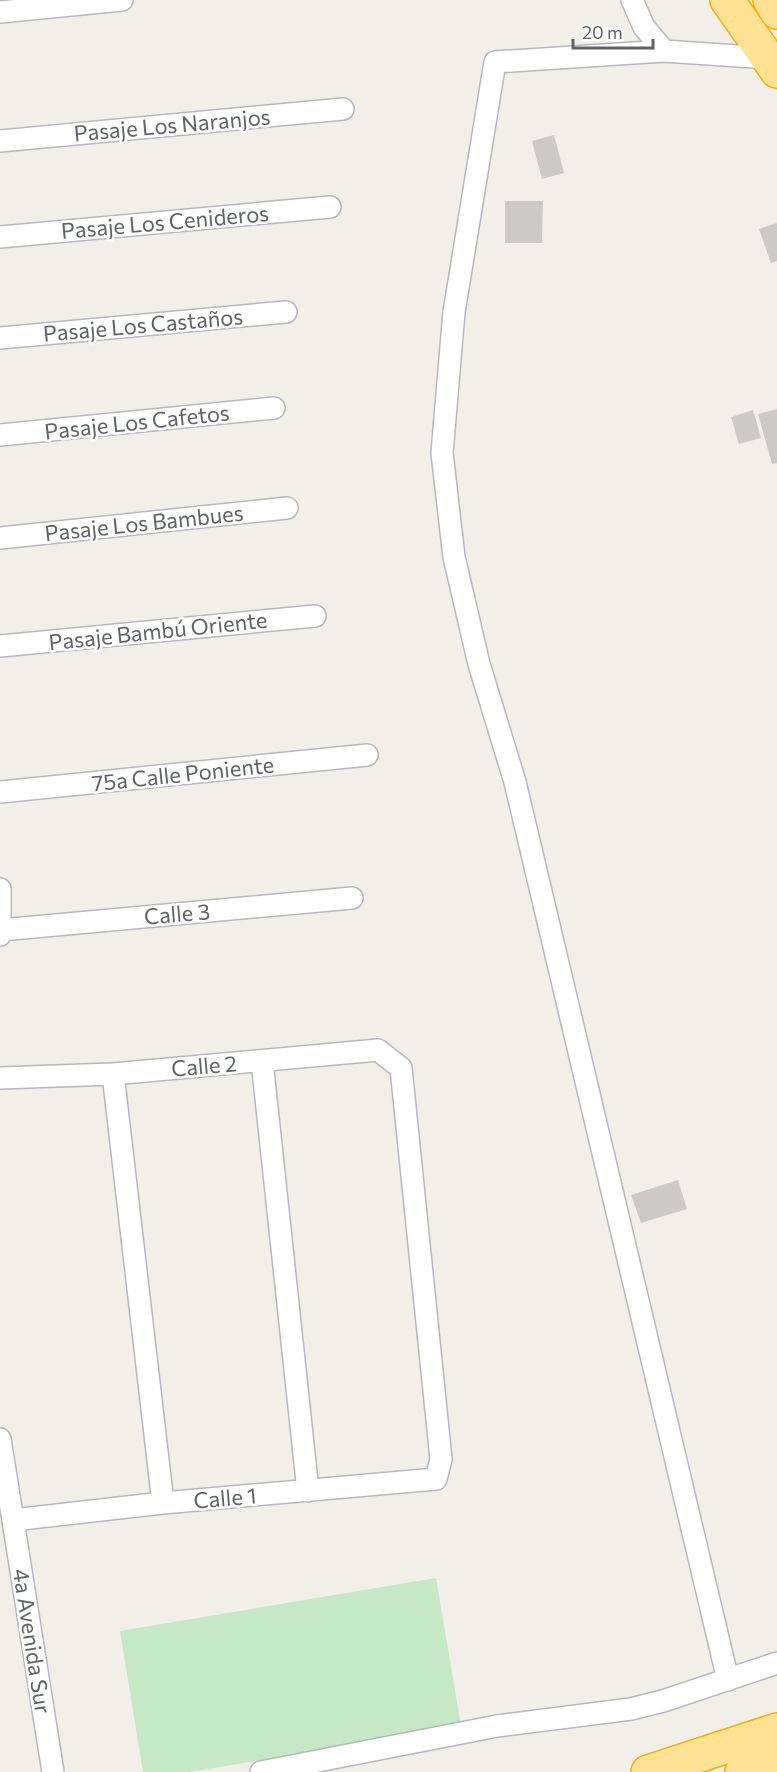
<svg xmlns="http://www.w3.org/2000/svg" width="777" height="1772" viewBox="0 0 777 1772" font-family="Commissioner,sans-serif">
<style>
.garden{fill:#c5e8c5}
.building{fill:#cccac5}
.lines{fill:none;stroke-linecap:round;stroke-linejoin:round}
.street-casing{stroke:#b5b8bc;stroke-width:24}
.highway-casing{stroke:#f9ab00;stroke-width:36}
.street{stroke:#fff;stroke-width:21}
.highway{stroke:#fde293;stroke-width:33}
.labels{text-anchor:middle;stroke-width:5;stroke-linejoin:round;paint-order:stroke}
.street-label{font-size:22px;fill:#5f6368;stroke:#fff}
</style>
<rect width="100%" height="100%" fill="#f1efe8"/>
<path class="garden" d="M436,1578L461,1726L190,1772H143L120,1631Z"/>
<path class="building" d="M554,135L564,173L542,179L532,141Z
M505,201H543L542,243H505Z
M777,223V261L771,263L759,229Z
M777,409V463L772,464L758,414Z
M753,410L761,438L739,444L731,417Z
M678,1180L687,1209L641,1223L631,1195Z"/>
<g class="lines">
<g class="street-casing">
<path id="street" d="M632,0L644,27L664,51
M0,12L122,0
M0,141L343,109
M0,237L330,207
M0,338L286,312
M0,435L274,408
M0,538L287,508
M0,646L315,616
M0,792L367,755
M0,889V935
M1,930L352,898
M262,1061L308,1491
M113,1074L163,1503
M0,1078L113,1074L378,1050L401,1068L441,1459L436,1479L163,1503L13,1520
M0,1439L53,1772
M728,1680L515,782L479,664L454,557L442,453L454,312L495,62L664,51L767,58
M261,1772L497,1726L631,1709L663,1701L777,1663"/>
</g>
<g class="highway-casing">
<path id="highway" d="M727,0L777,71
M770,0L777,12
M648,1772L777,1730
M742,1772L777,1764"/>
</g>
<use href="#street" class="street"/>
<use href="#highway" class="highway"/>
</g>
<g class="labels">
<g class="street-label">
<text transform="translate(172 125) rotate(-5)" y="8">Pasaje Los Naranjos</text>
<text transform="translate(165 222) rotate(-5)" y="8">Pasaje Los Cenideros</text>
<text transform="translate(143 325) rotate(-5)" y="8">Pasaje Los Castaños</text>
<text transform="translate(137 422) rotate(-6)" y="8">Pasaje Los Cafetos</text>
<text transform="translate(144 523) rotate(-6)" y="8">Pasaje Los Bambues</text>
<text transform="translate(158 631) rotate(-6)" y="8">Pasaje Bambú Oriente</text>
<text transform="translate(183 774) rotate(-6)" y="8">75a Calle Poniente</text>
<text transform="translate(177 914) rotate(-5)" y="8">Calle 3</text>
<text transform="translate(204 1066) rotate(-5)" y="8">Calle 2</text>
<text transform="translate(225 1498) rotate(-5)" y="8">Calle 1</text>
<text transform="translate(32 1641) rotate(81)" y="8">4a Avenida Sur</text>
</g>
</g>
<path d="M573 39v9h80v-9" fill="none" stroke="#5f6368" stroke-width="3"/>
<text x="582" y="39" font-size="18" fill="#5f6368" stroke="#ffffff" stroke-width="4.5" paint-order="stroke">20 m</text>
</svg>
